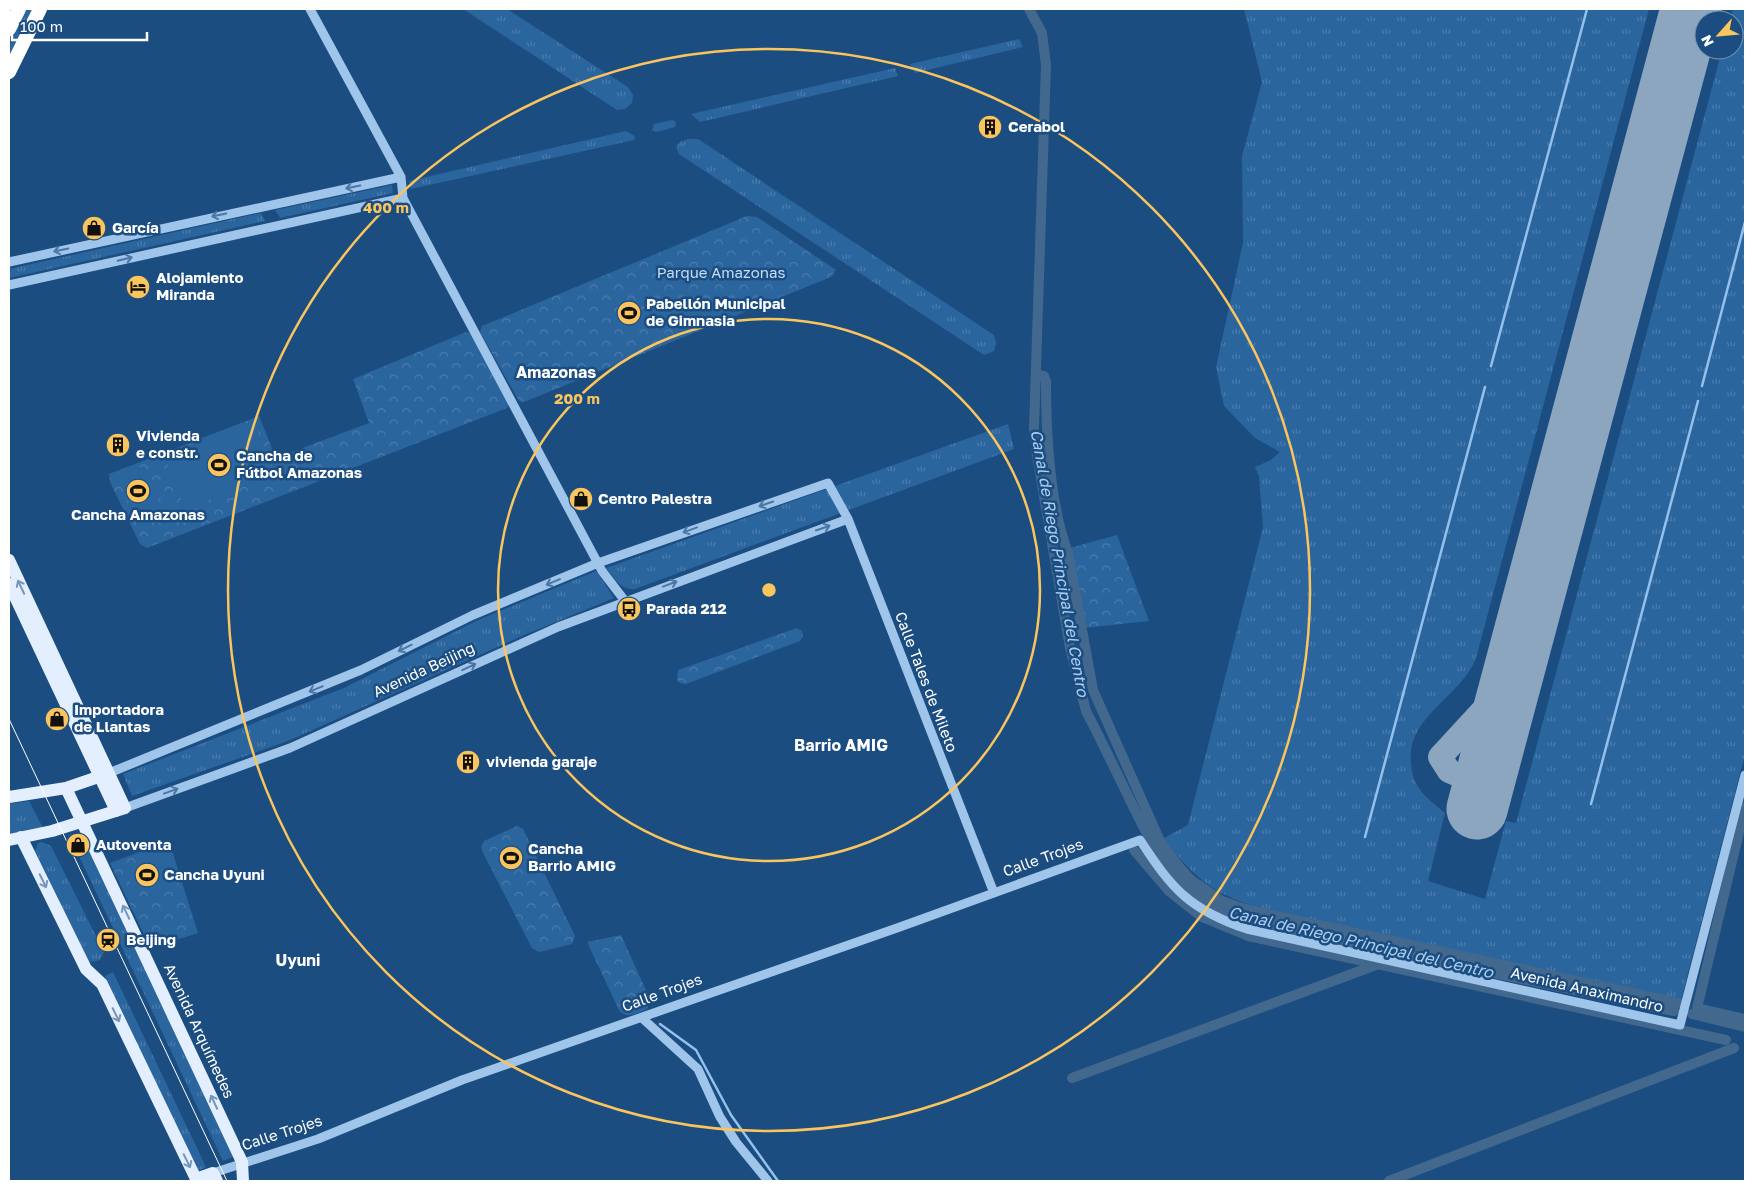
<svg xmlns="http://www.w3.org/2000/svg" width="1754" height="1190" viewBox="0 0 1754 1190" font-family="'Golos Text',sans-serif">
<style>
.grass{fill:url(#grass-tufts)}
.park{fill:url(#park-crowns)}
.pitch{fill:#2b659e}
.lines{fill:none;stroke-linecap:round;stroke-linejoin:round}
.stream{stroke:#93c1ec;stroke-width:2.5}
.canal{stroke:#43688e;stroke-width:10}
.taxiway{stroke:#8da6c0;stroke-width:24}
.runway{stroke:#8da6c0;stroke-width:61}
.minor{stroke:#a0c5ea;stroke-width:9}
.major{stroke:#e3effe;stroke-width:12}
.highway{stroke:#fff;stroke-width:14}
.tram{stroke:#fff;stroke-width:1}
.oneway{stroke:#4a77a6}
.oneway2{stroke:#7596b9}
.ring{fill:none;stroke:#fbc55d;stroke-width:2.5}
.labels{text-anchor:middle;stroke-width:5;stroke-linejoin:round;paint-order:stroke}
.poi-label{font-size:15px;font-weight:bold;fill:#fff;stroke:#1b4d81;text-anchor:start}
.park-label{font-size:15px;fill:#c4def7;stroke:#1b4d81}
.street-label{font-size:15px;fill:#fff;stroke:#1b4d81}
.neighbourhood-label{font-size:16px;font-weight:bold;fill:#fff;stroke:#1b4d81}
.water-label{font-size:16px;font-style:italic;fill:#abcff2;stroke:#1b4d81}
.centre{fill:#fbc55d;stroke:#1b4d81;stroke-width:2.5}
.ring-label{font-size:15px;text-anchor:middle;font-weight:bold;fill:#fbc55d;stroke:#1b4d81;stroke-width:5;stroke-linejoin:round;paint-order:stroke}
</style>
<defs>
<pattern id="grass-tufts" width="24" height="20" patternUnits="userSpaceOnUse" patternTransform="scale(1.25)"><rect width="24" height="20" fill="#2b659e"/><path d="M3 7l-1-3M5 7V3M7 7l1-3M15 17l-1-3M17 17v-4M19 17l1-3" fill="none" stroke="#4b7cad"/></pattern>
<pattern id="park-crowns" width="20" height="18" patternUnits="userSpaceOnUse" patternTransform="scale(1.25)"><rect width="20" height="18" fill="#2b659e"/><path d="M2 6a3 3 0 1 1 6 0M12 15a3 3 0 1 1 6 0" fill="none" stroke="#4b7cad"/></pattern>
</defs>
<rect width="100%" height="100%" fill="#1b4d81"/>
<path class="grass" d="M27,9H33L9,57V46Z
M463,9H507L628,87L633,95L632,103L625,109L617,110Z
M1244,9H1649L1476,658C1461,697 1407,716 1411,762C1412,788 1426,797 1445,813L1428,881L1485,899L1506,821L1516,823L1722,50H1734V20H1730L1733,9H1745V754L1681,1000L1455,952L1247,904C1210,892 1186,869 1164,838L1188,825L1263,527L1259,476L1255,467L1271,460L1280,452L1255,438L1224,406L1216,367L1243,243L1242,156L1262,82Z
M1019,39L1023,47L915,73L910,64Z
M895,68L898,76L700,122L691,114Z
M672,120L676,122L675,127L656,132L652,130L654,124Z
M626,131L635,136L634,140L411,189L409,181Z
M688,139H698L994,335L996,343L994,351L984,355L679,154L676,147L680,142Z
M392,185L393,193L280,218L275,210Z
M261,213L265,221L9,278V269Z
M1008,424L1014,449L635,589C620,590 615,579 606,568Z
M596,571L614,598L524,635L288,741L132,796L123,774L344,688L476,621Z
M29,801L43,828L9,834V804Z
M82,832L233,1157L223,1161L69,835Z
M42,842L51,846L104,952L100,960L92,962L87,960L35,851L38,843Z
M113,972L206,1167L198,1171L105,976Z"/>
<path class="park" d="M747,216L757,217L836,270L831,277L524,402L519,401L480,332L482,326Z
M466,332L470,333L509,405L507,408L147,548L140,544L110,482L109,474L259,416L276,458L369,423L353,379Z
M1117,535L1149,621L1083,628L1070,548Z
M797,628L802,631L803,636L800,641L686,684L680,683L677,680L678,670Z
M517,826L523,829L575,936L572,944L539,952L532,948L483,853L481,847L484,841Z
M169,841L198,933L154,947L149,945L110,863Z
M621,935L650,999L647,1009C638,1013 626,1020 619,1010L587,942Z"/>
<path class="pitch" d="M254,421L274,475L185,509L164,455Z
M141,467L160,503L136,516L117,479Z
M524,837L535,861L498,879L486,854Z
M159,856L168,882L134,894L125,869Z"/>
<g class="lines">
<path class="stream" d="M1491,366L1587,9
M1702,386L1745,222
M1591,804L1698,401
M1365,837L1485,387
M660,1024L696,1050L731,1115L778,1181"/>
<path class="canal" d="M1029,9L1042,33L1046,65L1034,428L1037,455L1070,648L1086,711C1101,740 1115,769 1129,798C1157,855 1174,894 1240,917L1417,957L1674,1011
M1036,374L1044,376L1046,381C1046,435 1049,502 1068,553L1093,690L1160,841L1180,868L1191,880L1222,901L1241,908L1678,1003
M1745,807L1697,1008L1745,1019
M1134,850L1169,891L1202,917L1248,936L1726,1040
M1692,1014L1745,1027
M1072,1078L1376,965
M1389,1181L1734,1048"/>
<path class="taxiway" d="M1456,774L1449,771L1440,757L1511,680"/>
<path class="runway" d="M1477,809L1691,9"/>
<path class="minor" d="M310,9L401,177L403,198L602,571L625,601
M9,262L401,177
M9,285L403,198
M109,773L361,670L473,615L598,563L828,483L848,519L994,893
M125,808L290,748L558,627L848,519
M642,1018L698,1069L720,1117L736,1142L768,1181
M213,1173L318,1139L462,1080L897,928L1140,840C1172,889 1190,910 1247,929L1680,1025L1745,775"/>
<path class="major" d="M9,560L125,808L52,831L9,840
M9,584L116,811
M66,788L242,1162L243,1181
M9,797L66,788L107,774
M21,837L86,969L102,984L196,1179L213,1173L217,1181"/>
<path class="highway" d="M9,29L19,9
M9,72L40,9"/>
<path class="tram" d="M9,719L227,1181"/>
</g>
<defs><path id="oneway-shaft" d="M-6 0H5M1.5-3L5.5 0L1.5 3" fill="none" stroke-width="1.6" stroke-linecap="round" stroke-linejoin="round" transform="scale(1.25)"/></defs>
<g class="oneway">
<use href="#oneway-shaft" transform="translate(353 187) rotate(168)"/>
<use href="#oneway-shaft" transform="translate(219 215) rotate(168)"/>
<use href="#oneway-shaft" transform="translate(61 250) rotate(168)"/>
<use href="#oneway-shaft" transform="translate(125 259) rotate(-13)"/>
<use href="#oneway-shaft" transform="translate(766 504) rotate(161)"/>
<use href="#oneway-shaft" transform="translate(823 528) rotate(-19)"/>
<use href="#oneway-shaft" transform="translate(690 530) rotate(160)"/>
<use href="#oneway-shaft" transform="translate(553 582) rotate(157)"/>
<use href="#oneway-shaft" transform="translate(670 584) rotate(-21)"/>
<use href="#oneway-shaft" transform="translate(405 648) rotate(154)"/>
<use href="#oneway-shaft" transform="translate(469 667) rotate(-25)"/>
<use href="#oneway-shaft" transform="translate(316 689) rotate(158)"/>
<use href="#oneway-shaft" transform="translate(171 791) rotate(-20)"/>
</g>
<g class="oneway2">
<use href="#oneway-shaft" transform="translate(21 587) rotate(-115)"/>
<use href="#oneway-shaft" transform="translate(43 881) rotate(64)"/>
<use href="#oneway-shaft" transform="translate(126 912) rotate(-116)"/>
<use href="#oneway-shaft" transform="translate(116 1015) rotate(64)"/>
<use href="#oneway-shaft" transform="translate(214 1102) rotate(-115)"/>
<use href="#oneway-shaft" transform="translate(187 1161) rotate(64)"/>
</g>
<g class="ring">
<circle cx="769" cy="590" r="271"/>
<circle cx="769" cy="590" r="541"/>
</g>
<defs>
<g id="building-disc" transform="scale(1.25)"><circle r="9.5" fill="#fbc55d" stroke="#1b4d81"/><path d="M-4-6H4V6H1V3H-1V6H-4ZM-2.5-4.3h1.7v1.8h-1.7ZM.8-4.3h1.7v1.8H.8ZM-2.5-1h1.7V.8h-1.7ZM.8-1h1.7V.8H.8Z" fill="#111"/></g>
<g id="shop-disc" transform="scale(1.25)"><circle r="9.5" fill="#fbc55d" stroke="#1b4d81"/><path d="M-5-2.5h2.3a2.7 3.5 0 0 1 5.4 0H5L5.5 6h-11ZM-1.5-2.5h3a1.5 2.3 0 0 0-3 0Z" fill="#111"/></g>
<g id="hotel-disc" transform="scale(1.25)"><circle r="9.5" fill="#fbc55d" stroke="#1b4d81"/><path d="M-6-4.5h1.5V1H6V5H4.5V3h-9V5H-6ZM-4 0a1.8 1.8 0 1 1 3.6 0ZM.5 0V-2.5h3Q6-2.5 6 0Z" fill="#111"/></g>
<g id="stadium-disc" transform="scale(1.25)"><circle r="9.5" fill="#fbc55d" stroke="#1b4d81"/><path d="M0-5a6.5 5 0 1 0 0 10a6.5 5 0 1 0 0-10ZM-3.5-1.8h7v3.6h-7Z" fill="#111"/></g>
<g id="bus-disc" transform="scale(1.25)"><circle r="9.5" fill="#fbc55d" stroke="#1b4d81"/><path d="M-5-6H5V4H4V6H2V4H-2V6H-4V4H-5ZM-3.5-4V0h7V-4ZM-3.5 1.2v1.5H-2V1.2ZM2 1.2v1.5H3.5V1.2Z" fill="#111"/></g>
<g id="station-disc" transform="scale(1.25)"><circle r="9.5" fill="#fbc55d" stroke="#1b4d81"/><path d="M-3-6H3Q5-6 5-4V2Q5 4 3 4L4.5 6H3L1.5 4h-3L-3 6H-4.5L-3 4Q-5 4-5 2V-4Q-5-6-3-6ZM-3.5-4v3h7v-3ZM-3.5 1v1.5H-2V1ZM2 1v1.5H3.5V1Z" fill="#111"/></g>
</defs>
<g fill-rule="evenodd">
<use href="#building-disc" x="990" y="127"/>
<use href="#shop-disc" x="94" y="228"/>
<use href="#hotel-disc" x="138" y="287"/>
<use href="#stadium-disc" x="629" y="313"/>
<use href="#building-disc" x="118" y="445"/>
<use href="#stadium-disc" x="219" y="465"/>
<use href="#stadium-disc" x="138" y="491"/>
<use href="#shop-disc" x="581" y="499"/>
<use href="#bus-disc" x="629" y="609"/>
<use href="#shop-disc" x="57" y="719"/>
<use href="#building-disc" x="468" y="762"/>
<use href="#shop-disc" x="78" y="845"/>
<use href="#stadium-disc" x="511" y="858"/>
<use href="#stadium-disc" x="147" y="875"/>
<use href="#station-disc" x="108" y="940"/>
</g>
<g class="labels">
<g class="poi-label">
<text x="1008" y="132">Cerabol</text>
<text x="112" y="233">García</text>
<text x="156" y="283">Alojamiento<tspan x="156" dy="17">Miranda</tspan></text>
<text x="646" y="309">Pabellón Municipal<tspan x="646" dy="17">de Gimnasia</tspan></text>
<text x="136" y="441">Vivienda<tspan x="136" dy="17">e constr.</tspan></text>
<text x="236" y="461">Cancha de<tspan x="236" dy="17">Fútbol Amazonas</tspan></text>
<text x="598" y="504">Centro Palestra</text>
<text x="138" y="520" text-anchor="middle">Cancha Amazonas</text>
<text x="646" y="614">Parada 212</text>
<text x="74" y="715">Importadora<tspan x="74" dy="17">de Llantas</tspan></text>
<text x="486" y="767">vivienda garaje</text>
<text x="96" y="850">Autoventa</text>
<text x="528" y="854">Cancha<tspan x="528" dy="17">Barrio AMIG</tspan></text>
<text x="164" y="880">Cancha Uyuni</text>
<text x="126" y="945">Beijing</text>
</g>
<g class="park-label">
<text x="721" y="278">Parque Amazonas</text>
</g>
<g class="street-label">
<text transform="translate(424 670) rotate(-25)" y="5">Avenida Beijing</text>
<text transform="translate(926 682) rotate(69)" y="5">Calle Tales de Mileto</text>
<text transform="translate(1043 858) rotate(-20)" y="5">Calle Trojes</text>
<text transform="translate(1587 990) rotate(13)" y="5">Avenida Anaximandro</text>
<text transform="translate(662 993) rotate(-20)" y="5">Calle Trojes</text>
<text transform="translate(199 1031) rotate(65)" y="5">Avenida Arquímedes</text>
<text transform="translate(282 1133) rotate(-18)" y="5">Calle Trojes</text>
</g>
<g class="neighbourhood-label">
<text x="556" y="378">Amazonas</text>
<text x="841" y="751">Barrio AMIG</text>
<text x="298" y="966">Uyuni</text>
</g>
<g class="water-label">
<text transform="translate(1060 563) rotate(80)" y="6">Canal de Riego Principal del Centro</text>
<text transform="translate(1361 942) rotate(13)" y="6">Canal de Riego Principal del Centro</text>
</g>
</g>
<circle cx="769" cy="590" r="8" class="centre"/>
<g class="ring-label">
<text x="386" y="213">400 m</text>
<text x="577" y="404">200 m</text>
</g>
<rect width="1754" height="1190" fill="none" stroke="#ffffff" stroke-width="20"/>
<g transform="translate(1719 35) rotate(243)"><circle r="24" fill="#1b4d81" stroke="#7694b3"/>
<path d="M0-4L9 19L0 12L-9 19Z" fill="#fbc55d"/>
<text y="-8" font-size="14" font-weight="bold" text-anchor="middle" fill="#ffffff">N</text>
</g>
<path d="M12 32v8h135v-8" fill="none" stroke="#ffffff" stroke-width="2.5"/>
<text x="20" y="32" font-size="15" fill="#ffffff" stroke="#1b4d81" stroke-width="4" paint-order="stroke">100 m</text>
</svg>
